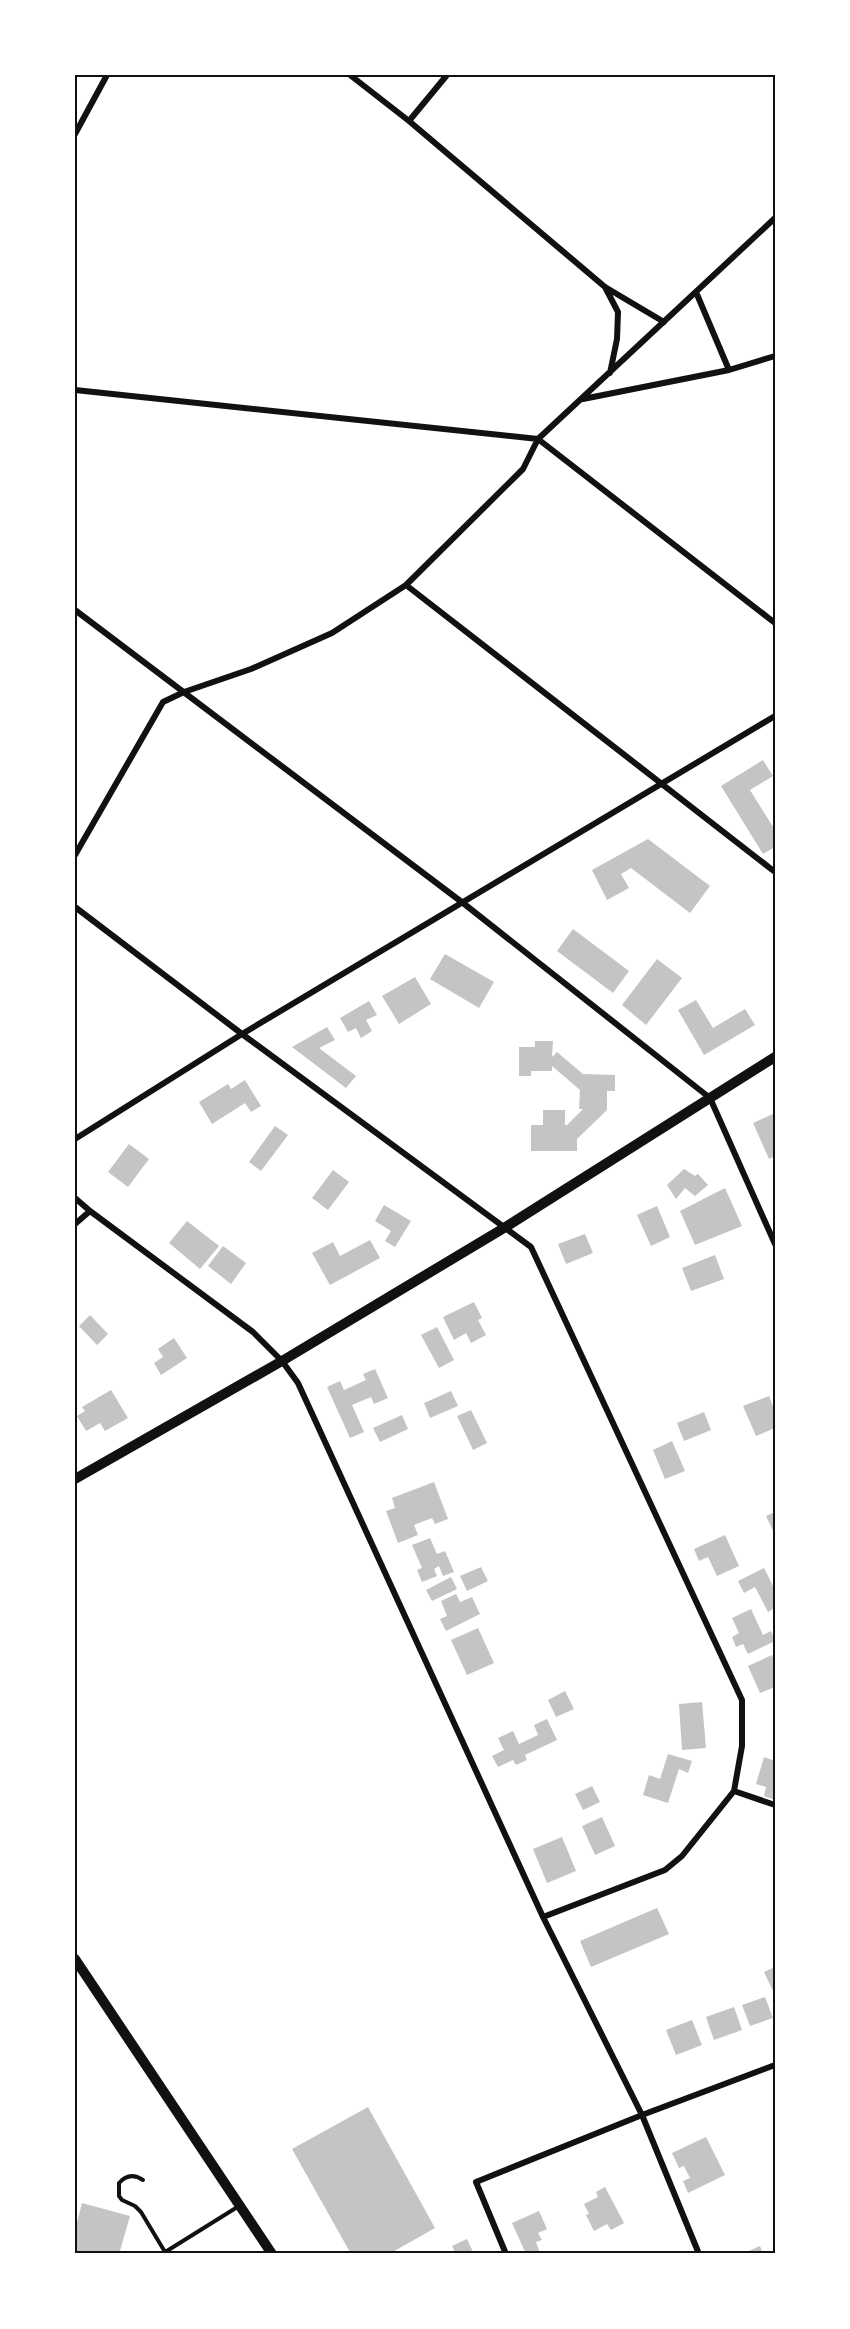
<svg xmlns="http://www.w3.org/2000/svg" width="850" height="2329" viewBox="0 0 850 2329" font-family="Signika,sans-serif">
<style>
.building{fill:#c4c4c4}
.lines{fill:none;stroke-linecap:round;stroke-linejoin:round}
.service{stroke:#111;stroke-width:4}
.minor{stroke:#111;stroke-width:6}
.tertiary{stroke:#111;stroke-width:10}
.neatline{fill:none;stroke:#111;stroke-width:2}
</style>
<rect width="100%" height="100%" fill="#fff"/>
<path class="building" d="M763,760L773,776L750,790L775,830V847L763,854L721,786Z
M648,839L710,886L690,913L631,868L621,874L629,888L607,900L592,870Z
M573,929L629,971L613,993L557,951Z
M445,954L494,982L479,1008L430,979Z
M657,959L682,978L646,1025L622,1005Z
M415,977L431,1004L399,1024L382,996Z
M696,1000L713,1028L745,1009L755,1025L704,1055L678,1010Z
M369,1001L377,1015L366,1020L372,1031L361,1038L356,1028L348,1032L340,1018Z
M327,1027L335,1040L319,1048L356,1076L346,1088L292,1047Z
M535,1041H553L552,1057L557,1052L583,1074L615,1075V1091H607V1110L577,1139V1151H531V1125H543V1110H565V1125H567L583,1109H579L580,1090L552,1066V1071H531V1076H519V1047H535Z
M245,1080L261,1106L251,1112L245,1103L212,1124L199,1102L228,1084L231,1089Z
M775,1113V1156L769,1159L753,1123Z
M275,1126L288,1135L261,1171L249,1162Z
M129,1144L149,1159L128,1187L108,1172Z
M684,1169L695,1176L698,1174L708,1185L695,1196L685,1188L676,1199L667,1185Z
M333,1170L349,1182L328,1210L312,1198Z
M725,1188L742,1226L695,1245L680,1211Z
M384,1205L411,1221L395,1247L385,1241L391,1231L375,1221Z
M657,1206L670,1237L651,1246L637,1215Z
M187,1221L219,1246L200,1269L169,1243Z
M585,1234L593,1253L566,1264L558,1244Z
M370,1240L380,1258L330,1285L312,1253L333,1242L340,1256Z
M223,1246L246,1263L231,1284L208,1266Z
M715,1255L724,1279L691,1291L682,1268Z
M474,1302L482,1318L478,1320L486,1335L471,1343L466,1333L454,1340L443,1317Z
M90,1315L108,1334L97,1345L79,1326Z
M437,1327L454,1360L439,1368L421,1335Z
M174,1338L187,1358L161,1375L154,1363L163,1357L158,1349Z
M375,1369L388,1398L374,1404L371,1397L352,1405L364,1432L350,1438L327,1387L340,1381L344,1390L366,1380L363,1374Z
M111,1390L128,1418L105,1431L100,1423L86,1431L77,1416L85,1411L82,1407Z
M451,1391L458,1406L430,1418L424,1403Z
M769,1396L775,1411V1428L756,1436L743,1406Z
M471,1410L487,1443L473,1450L457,1416Z
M704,1412L711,1430L684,1441L677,1423Z
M402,1415L408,1429L380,1442L373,1428Z
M672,1441L685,1471L665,1479L653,1450Z
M434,1482L448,1519L435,1524L432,1518L414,1525L418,1535L398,1543L386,1511L395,1508L392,1498Z
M775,1512V1535L766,1516Z
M725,1535L739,1566L717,1576L708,1557L699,1561L694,1549Z
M430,1538L437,1554L445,1551L454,1572L443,1576L439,1566L434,1569L437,1576L422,1582L417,1570L422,1568L412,1545Z
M481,1567L488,1581L467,1591L460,1576Z
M764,1568L775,1590V1608L768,1612L755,1587L744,1593L738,1581Z
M451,1577L457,1589L432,1601L426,1590Z
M456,1594L460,1602L472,1597L480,1614L446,1631L440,1619L447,1616L441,1601Z
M751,1609L763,1635L771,1631L775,1641L748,1654L743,1644L736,1647L732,1637L739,1633L732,1618Z
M478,1628L494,1663L467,1675L451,1640Z
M772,1655L775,1661V1687L760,1693L748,1666Z
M565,1691L574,1709L556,1717L548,1700Z
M702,1702L706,1748L682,1750L679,1704Z
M547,1719L557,1740L525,1755L527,1760L516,1765L513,1760L498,1767L492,1756L504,1750L498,1738L513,1731L519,1744L538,1735L534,1725Z
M668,1754L692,1761L688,1773L679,1769L668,1803L643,1795L649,1775L660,1779Z
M764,1757L775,1761V1800L764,1796L766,1787L756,1784Z
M592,1786L600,1802L583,1810L575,1794Z
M602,1817L615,1846L595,1855L582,1826Z
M562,1837L576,1871L547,1883L533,1849Z
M657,1908L669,1934L591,1967L580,1941Z
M775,1967V1990L773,1991L764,1972Z
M765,1997L773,2018L750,2026L742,2005Z
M734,2007L742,2030L714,2040L706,2017Z
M692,2020L702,2045L676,2055L666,2030Z
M368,2107L435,2228L389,2254H351L292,2149Z
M706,2137L725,2175L688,2193L683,2181L690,2178L684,2166L679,2168L672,2153Z
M605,2187L624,2223L611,2230L607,2224L594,2231L586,2215L589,2214L584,2204L598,2197L596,2192Z
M82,2203L130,2216L119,2254H75V2230Z
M539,2211L547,2229L538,2233L542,2240L536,2242L540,2253L526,2254L512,2223Z
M467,2239L474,2254H456L452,2246Z
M760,2246L763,2254H742Z"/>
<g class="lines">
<path class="service" d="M143,2180C134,2174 126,2175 119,2183V2196L122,2200L135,2206L141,2212L165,2252
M162,2254L239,2206"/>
<path class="minor" d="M350,75L409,121L605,287L664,322
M409,121L447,75
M75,134L107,75
M605,287L618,312L617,339L610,373
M696,292L729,370
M75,390L538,439L775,218
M583,399L729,370L775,356
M406,585L775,872
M75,610L463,903L710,1098L775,1244
M75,855L163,702L184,692L251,669L332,633L406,585L523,469L538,439L775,623
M75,907L242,1034L531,1247L742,1700V1746L734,1791L682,1856L665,1870L543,1917
M75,1139L242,1034L775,716
M75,1198L90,1211L253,1332L282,1361L298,1383L543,1917L642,2115L699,2254
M75,1224L90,1211
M734,1791L775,1805
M506,2254L476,2182L642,2115L775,2065"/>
<path class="tertiary" d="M75,1479L282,1361L504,1228L775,1057
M75,1959L272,2254"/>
</g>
<rect width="850" height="2329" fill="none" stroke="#ffffff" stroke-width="153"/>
<rect x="76" y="76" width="698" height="2176" class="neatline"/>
</svg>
